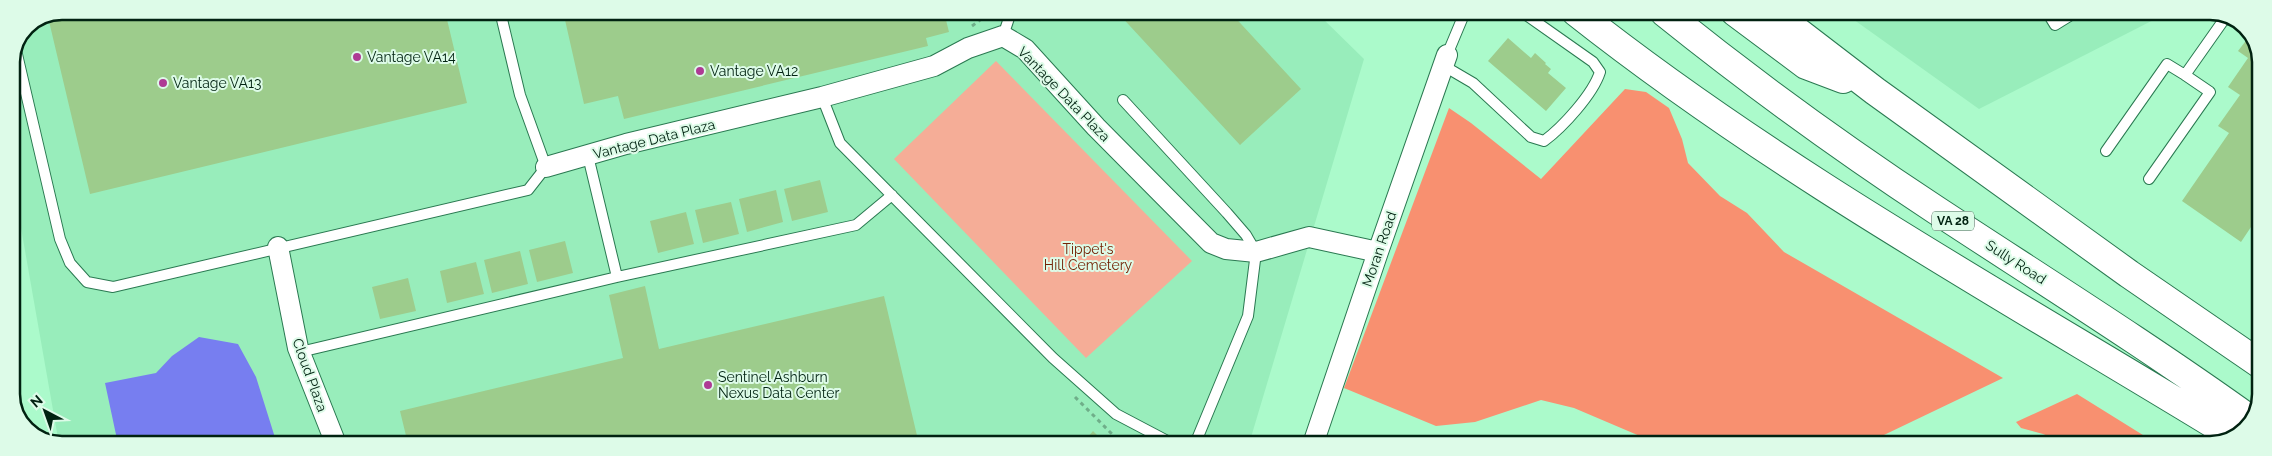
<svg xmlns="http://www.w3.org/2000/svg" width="2272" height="456" viewBox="0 0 2272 456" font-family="Raleway,sans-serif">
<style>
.built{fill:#98edbb}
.green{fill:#f5ad97}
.forest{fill:#f89070}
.water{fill:#777ef0}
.building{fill:#9dcc8c}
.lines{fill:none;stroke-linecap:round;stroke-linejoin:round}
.service-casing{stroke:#2a7951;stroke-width:12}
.minor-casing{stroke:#2a7951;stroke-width:22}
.motorway-casing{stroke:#2a7951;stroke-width:30}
.path{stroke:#6fae89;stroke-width:3;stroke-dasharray:4 4;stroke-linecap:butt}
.service{stroke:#fff;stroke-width:10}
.minor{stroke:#fff;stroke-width:20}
.motorway{stroke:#fff;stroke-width:28}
.poi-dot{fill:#ae3b94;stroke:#ddfbe8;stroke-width:2}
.labels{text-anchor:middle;stroke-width:4;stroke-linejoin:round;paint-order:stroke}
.shield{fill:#ddfbe8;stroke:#436352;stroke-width:1}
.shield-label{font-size:12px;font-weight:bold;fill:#012211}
.poi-label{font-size:14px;fill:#012211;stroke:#ddfbe8;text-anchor:start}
.street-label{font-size:14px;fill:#012211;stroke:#ddfbe8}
.park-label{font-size:14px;fill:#742306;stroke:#ddfbe8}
.rim{fill:none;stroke:#012211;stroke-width:2.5}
</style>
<rect width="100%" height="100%" fill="#abfacb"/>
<path class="built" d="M62,11L1316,12L1364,59L1249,444H59L11,171V61L26,26Z
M1843,12H2169L1979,109Z"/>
<path class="green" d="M996,61L1192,261L1086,358L894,159Z"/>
<path class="forest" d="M1625,89L1646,92L1669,108L1682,139L1688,163L1720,196L1747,213L1784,252L2003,378L1863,445H1661L1574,408L1541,400L1475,422L1436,426L1344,388L1449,108L1471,123L1541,179Z
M2077,394L2159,445H2070L2043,434L2021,428L2016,422Z"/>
<path class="water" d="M199,337L238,344L256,377L277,444H118L105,383L156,373L172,356Z"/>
<path class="building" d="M62,11H445L467,103L90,194L48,17Z
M563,11L944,12L949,32L926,38L928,46L624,119L618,96L584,104Z
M1117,12H1230L1301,89L1240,145Z
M1508,38L1531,58L1535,53L1546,63L1545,64L1551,69L1548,73L1566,88L1546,111L1488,61Z
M2248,38L2254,42L2260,55V232L2251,227L2241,242L2182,201L2229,133L2218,126L2240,95L2228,87L2248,58L2238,51Z
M820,180L828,212L792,221L784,189Z
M776,190L783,222L747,232L739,199Z
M731,202L739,234L703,243L695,210Z
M686,212L694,244L658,253L650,221Z
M565,241L573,273L537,282L529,250Z
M520,251L528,284L492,293L484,260Z
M476,262L484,294L447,303L440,271Z
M408,278L416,311L380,319L372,287Z
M645,286L659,349L884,296L919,444H408L400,411L623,358L609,295Z
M1093,431L1100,438L1092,444L1087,438Z"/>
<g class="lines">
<g class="service-casing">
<path id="service" d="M2047,12L2055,25L2076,12
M1969,15L1973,12
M1003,36L1011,12
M16,50L60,239L70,263L87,282L113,287L528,190L546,167L520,95L500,11
M1447,55L1465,12
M1444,66L1473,83L1531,137L1544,141C1563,127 1593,94 1600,72L1593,62L1522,12
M822,97L840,143L1053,358L1116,414L1173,444
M1123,100L1227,213L1246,235L1256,252L1248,316L1195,444
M2106,151L2167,64L2185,75L2223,21L2230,18
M588,156L617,277
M2149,179L2210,92L2185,75
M300,352L617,277L856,225L892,195"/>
</g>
<g class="minor-casing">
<path id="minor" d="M546,167L626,144L822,97L934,66L968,48L1003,36L1025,49L1096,127L1211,243L1226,249L1256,252L1309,237L1378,252
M278,247L298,348L336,444
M1313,444L1378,252L1447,55"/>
</g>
<g class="motorway-casing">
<path id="motorway" d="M1576,12C1781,174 2011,300 2233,436
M1664,12C1751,82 1842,148 1936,210C2041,279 2148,346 2251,420
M1735,12L1806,65L1843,79
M1772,12L1875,91L2129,274L2260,364"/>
</g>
<path class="path" d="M972,26L991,12
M1075,397L1122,444"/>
<use href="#service" class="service"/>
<use href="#minor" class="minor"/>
<use href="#motorway" class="motorway"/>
</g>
<g class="poi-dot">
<circle cx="357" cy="57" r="5"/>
<circle cx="700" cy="71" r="5"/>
<circle cx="163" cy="83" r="5"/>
<circle cx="708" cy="385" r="5"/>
</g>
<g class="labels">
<rect class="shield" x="1932" y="211.5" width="42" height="19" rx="4"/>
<g class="shield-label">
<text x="1953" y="225">VA 28</text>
</g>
<g class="poi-label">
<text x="367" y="62">Vantage VA14</text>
<text x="710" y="76">Vantage VA12</text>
<text x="173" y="88">Vantage VA13</text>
<text x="718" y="382">Sentinel Ashburn<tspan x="718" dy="16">Nexus Data Center</tspan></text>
</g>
<g class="street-label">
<text transform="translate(1064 94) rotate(46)" y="5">Vantage Data Plaza</text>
<text transform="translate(654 139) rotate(-14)" y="5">Vantage Data Plaza</text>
<text transform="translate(1379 249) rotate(-71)" y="5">Moran Road</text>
<text transform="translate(2016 262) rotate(33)" y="5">Sully Road</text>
<text transform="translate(310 375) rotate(70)" y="5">Cloud Plaza</text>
</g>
<g class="park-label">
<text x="1088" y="254">Tippet's<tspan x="1088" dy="16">Hill Cemetery</tspan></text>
</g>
</g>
<path d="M0 0H2272V456H0ZM62 20H2210A42 42 0 0 1 2252 62V394A42 42 0 0 1 2210 436H62A42 42 0 0 1 20 394V62A42 42 0 0 1 62 20Z" fill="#ddfbe8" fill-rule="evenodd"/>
<path class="rim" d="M62 20H2210A42 42 0 0 1 2252 62V394A42 42 0 0 1 2210 436H62A42 42 0 0 1 20 394V62A42 42 0 0 1 62 20Z"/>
<g transform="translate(45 411) rotate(319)" stroke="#ddfbe8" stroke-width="4" paint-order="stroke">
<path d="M0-4L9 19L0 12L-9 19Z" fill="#012211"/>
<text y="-8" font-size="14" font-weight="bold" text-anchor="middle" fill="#012211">N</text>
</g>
</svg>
